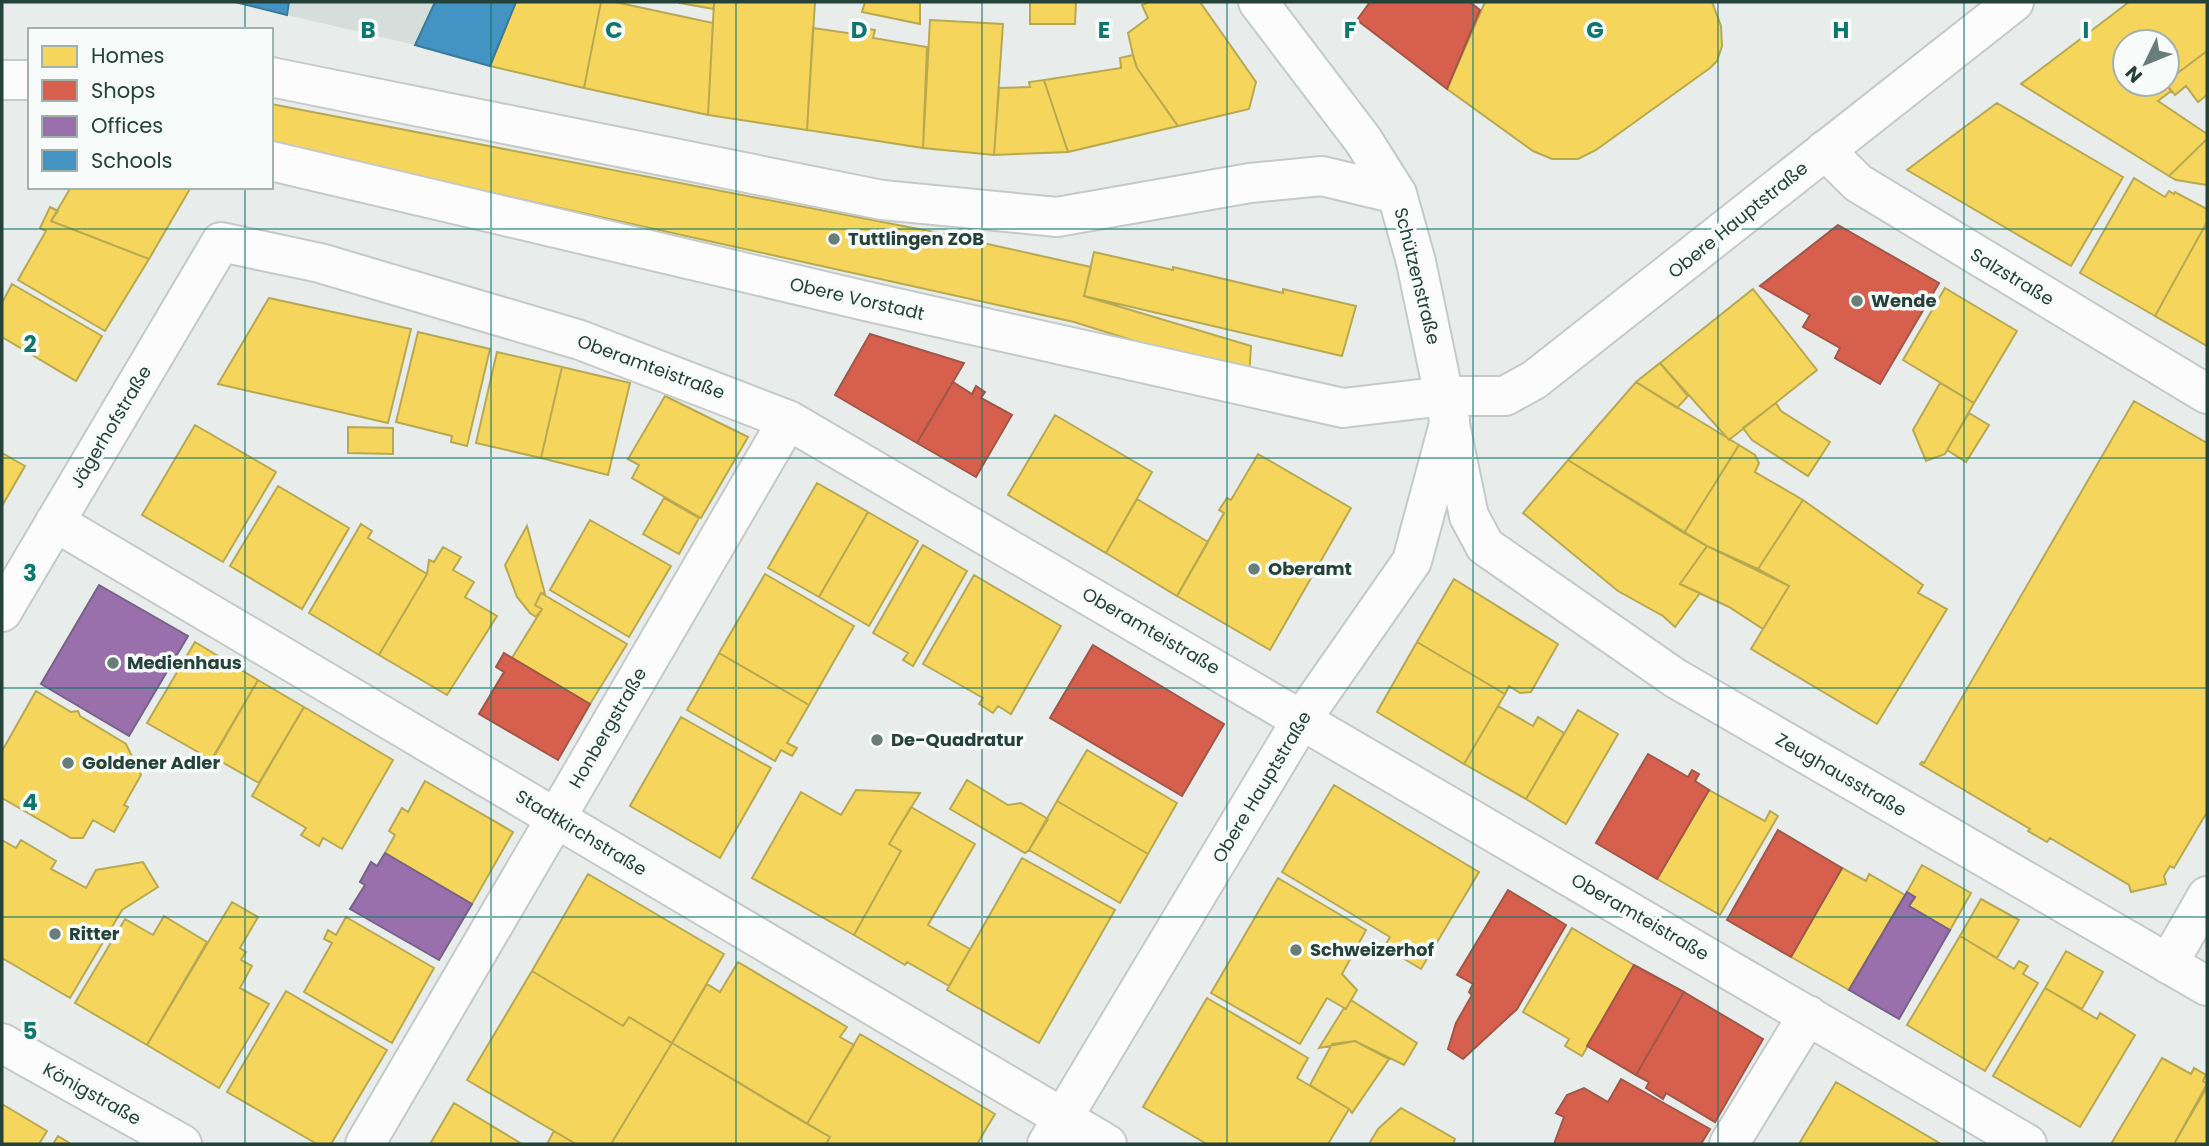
<svg xmlns="http://www.w3.org/2000/svg" width="2209" height="1146" viewBox="0 0 2209 1146" font-family="Poppins,sans-serif">
<style>
.built{fill:#d6dedb}
.homes{fill:#f6d55c;stroke:#b7a952;stroke-width:2}
.shops{fill:#d6604d;stroke:#a15747;stroke-width:2}
.offices{fill:#9970ab;stroke:#766289;stroke-width:2}
.schools{fill:#4393c3;stroke:#3a7b9a;stroke-width:2}
.lines{fill:none;stroke-linecap:round;stroke-linejoin:round}
.pedestrian-casing{stroke:#c5cac8;stroke-width:42}
.minor-casing{stroke:#c5cac8;stroke-width:42}
.tertiary-casing{stroke:#c5cac8;stroke-width:42}
.pedestrian{stroke:#fcfcfc;stroke-width:38}
.minor{stroke:#fcfcfc;stroke-width:38}
.tertiary{stroke:#fcfcfc;stroke-width:38}
.grid{fill:none;stroke:#0f766e;stroke-width:2;stroke-opacity:0.55}
.poi-dot{fill:#697e78;stroke:#f7fbf9;stroke-width:2.5}
.labels{text-anchor:middle;stroke-width:7;stroke-linejoin:round;paint-order:stroke}
.street-label{font-size:18px;fill:#24423a;stroke:#f7fbf9}
.poi-label{font-size:18px;font-weight:bold;fill:#24423a;stroke:#f7fbf9;text-anchor:start}
.grid-label{font-size:23px;text-anchor:middle;font-weight:bold;fill:#0f766e;stroke:#f7fbf9;stroke-width:7;stroke-linejoin:round;paint-order:stroke}
</style>
<rect width="100%" height="100%" fill="#e8edeb"/>
<path class="built" d="M289,2H435L415,45L287,15Z"/>
<path class="homes" d="M516,2H601L584,88L490,66Z
M601,2H615L713,23L708,115L584,88Z
M714,2H815L807,130L708,115Z
M714,2V9L679,3V2Z
M865,2H920V24L862,12Z
M1030,2H1076L1075,24H1030Z
M1149,2H1200L1256,82L1249,109L1178,126L1137,68L1133,55L1128,33L1148,18L1142,5Z
M1485,2H1712L1721,26L1722,46L1717,61L1710,68L1596,150L1578,159H1552L1533,151L1447,89Z
M2129,2H2207V51L2167,81V42H2125V84H2166L2171,91L2158,101L2207,134V139L2169,176L2021,84Z
M930,20L1003,24L994,155L923,148Z
M813,28L861,35L863,28L875,30L873,38L927,47L923,148L807,130Z
M2207,51V95L2198,102L2186,86L2175,95L2166,84L2167,81Z
M1133,55L1137,68L1178,126L1068,152L1044,80L1121,68L1120,58Z
M1044,80L1068,152L994,155L999,88L1030,87L1029,82Z
M1997,103L2123,177L2071,266L1907,170Z
M271,104L929,231L1091,267L1084,296L1251,346L1249,377L1074,322L271,144Z
M2207,139V185L2176,180L2169,176Z
M2134,178L2165,197L2169,191L2174,194L2175,192L2207,209V222L2155,316L2080,273Z
M71,187H191L149,259L51,221Z
M50,207L58,211L51,221L149,259L105,331L18,280L46,231L40,228Z
M2207,222V346L2155,316Z
M1094,252L1173,270V267L1283,293V289L1356,306L1342,356L1084,296Z
M12,284L102,336L76,381L2,337V303Z
M1945,288L2017,331L1974,403L1903,360Z
M1753,289L1817,370L1729,440L1660,363Z
M269,298L411,329L388,423L218,384Z
M418,332L490,349L467,446L451,442L452,436L396,422Z
M497,352L562,367L541,458L476,443Z
M1660,363L1688,396L1677,408L1636,382Z
M562,367L630,383L608,475L541,458Z
M1636,382L1739,445L1684,533L1568,460Z
M1940,383L1974,403L1945,454L1926,461L1913,430Z
M665,396L748,437L701,518L632,478L639,465L628,459Z
M2134,401L2207,443V812L2174,868L2170,866L2164,876L2166,884L2131,892L2129,885L2050,838L2047,842L2028,831L2030,829L1920,764L1922,762L1924,763Z
M1776,403L1781,411L1830,442L1808,476L1752,440L1743,428Z
M1969,413L1989,425L1966,462L1947,450Z
M1055,415L1152,472L1106,553L1008,495Z
M195,425L276,472L223,562L142,515Z
M348,427L393,428V454L348,453Z
M1739,445L1755,455L1759,463L1755,472L1803,500L1758,569L1707,546L1684,533Z
M2,453L25,466L2,506Z
M1258,454L1351,508L1270,650L1177,596L1224,513L1219,510L1227,498L1231,500Z
M1568,460L1707,546L1680,584L1700,593L1675,627L1663,616L1618,591L1523,513Z
M817,483L868,512L819,597L768,568Z
M278,486L349,528L302,609L230,566Z
M664,498L699,518L679,554L643,534Z
M1137,499L1208,542L1177,596L1106,553Z
M1803,500L1923,585L1918,593L1947,609L1877,724L1751,649L1789,586L1758,569Z
M868,512L918,541L869,626L819,597Z
M590,520L671,566L629,637L550,590Z
M361,524L372,531L368,538L427,574L379,655L309,613Z
M527,526L545,594L541,593L535,605L542,609L536,617L530,613L517,597L505,565Z
M923,545L967,571L913,666L903,660L908,653L873,633Z
M1707,546L1789,586L1763,629L1729,607L1680,584Z
M443,547L461,557L453,570L474,582L465,597L497,616L447,695L379,655L427,574L429,560L434,562Z
M765,574L854,626L809,705L719,653Z
M974,575L1061,626L1011,714L998,706L993,713L979,704L983,698L923,664Z
M1454,579L1558,644L1531,692L1520,693L1509,686L1505,694L1417,642Z
M541,593L627,644L590,704L512,658L542,609L535,605Z
M195,642L258,680L212,760L147,723Z
M1417,642L1505,694L1464,764L1377,712Z
M719,653L809,705L787,743L797,748L792,756L781,750L775,761L687,710Z
M258,680L304,707L259,783L213,757Z
M36,691L71,712L78,711L80,716L126,744L141,775L124,805L128,807L114,832L93,820L83,838H71L2,798V751Z
M1498,706L1533,726L1538,717L1564,733L1526,799L1464,764Z
M304,707L393,760L342,849L323,838L319,846L301,835L306,828L252,796Z
M1578,710L1618,734L1566,824L1526,799Z
M681,717L771,768L720,858L630,806Z
M1087,750L1177,803L1148,854L1057,801Z
M967,780L1008,805L1021,803L1048,819L1029,850L1025,853L950,809Z
M425,781L513,832L472,904L385,853L395,835L389,831L402,808L408,812Z
M1334,785L1479,872L1421,969L1384,947L1390,937L1282,872Z
M856,790L920,793L889,844L901,851L854,935L752,878L801,792L841,815Z
M1709,790L1765,821L1770,811L1778,816L1720,915L1657,879Z
M1057,801L1148,854L1120,903L1029,850Z
M911,807L975,844L928,925L970,949L949,986L907,962L905,965L854,935L901,851L889,844Z
M2,840L16,848L21,840L56,861L51,869L86,888L96,870L143,862L158,887L122,910L70,998L2,958Z
M1022,858L1115,910L1039,1043L947,990Z
M1922,865L1971,893L1950,930L1909,906L1915,897L1907,892Z
M1842,868L1866,881L1869,874L1905,895L1849,990L1791,957Z
M588,874L724,954L672,1043L629,1017L623,1026L532,971Z
M1278,878L1366,930L1342,974L1357,990L1346,1009L1327,998L1300,1044L1211,993Z
M1981,899L2019,920L1997,958L1960,936Z
M232,902L258,917L240,948L246,952L241,960L252,966L240,988L269,1004L219,1088L147,1045Z
M164,916L207,942L147,1045L75,1003L125,919L153,935Z
M346,917L434,968L392,1043L304,992L332,943L324,939L328,930L336,935Z
M1572,928L1634,965L1582,1056L1565,1046L1569,1039L1523,1012Z
M1960,936L2014,969L2019,961L2028,966L2023,974L2038,983L1985,1071L1907,1025Z
M2066,951L2103,972L2082,1009L2045,988Z
M738,962L847,1027L840,1037L854,1045L807,1124L672,1043L707,984L720,992Z
M532,971L623,1026L629,1017L672,1043L611,1144H576L467,1080Z
M2045,988L2097,1019L2100,1013L2135,1035L2080,1127L1993,1076Z
M286,991L387,1050L331,1144H317L227,1092Z
M1207,998L1308,1058L1297,1078L1349,1109L1328,1144H1207L1143,1107Z
M1351,1000L1417,1043L1404,1065L1355,1041L1319,1048L1344,1008L1346,1009Z
M860,1034L995,1114L977,1144H826L830,1137L807,1124Z
M1355,1041L1389,1059L1352,1113L1349,1109L1310,1085L1332,1044Z
M672,1043L830,1137L826,1144H611Z
M2162,1058L2191,1074L2194,1068L2206,1075L2203,1081L2207,1084L2174,1144H2111Z
M1836,1082L1941,1144H1799Z
M2207,1087V1144H2174Z
M454,1103L522,1144H430Z
M2,1104L47,1131L39,1144H2Z
M1401,1108L1455,1139L1453,1144H1369L1378,1129Z
M554,1131L576,1144H547Z
M58,1136L71,1144H53Z"/>
<path class="shops" d="M1370,2H1470L1480,10L1447,89L1357,20Z
M1838,225L1939,283L1880,384L1835,358L1840,348L1803,327L1810,315L1760,286Z
M870,334L964,363L917,443L835,395Z
M953,382L972,394L976,386L985,392L981,398L1012,415L976,477L917,443Z
M1093,645L1224,724L1182,796L1050,718Z
M504,653L590,704L558,760L479,714L504,672L496,667Z
M1648,754L1688,777L1692,770L1699,774L1695,781L1709,790L1657,879L1596,843Z
M1778,830L1842,868L1791,957L1727,920Z
M1508,890L1566,925L1517,1009L1463,1059L1448,1049L1456,1023L1472,995L1469,992L1473,984L1457,975Z
M1634,965L1684,992L1636,1075L1587,1046Z
M1684,992L1763,1039L1715,1122L1666,1093L1663,1099L1646,1088L1649,1082L1636,1075Z
M1621,1079L1710,1129L1701,1144H1554L1564,1117L1556,1113L1567,1095L1584,1088L1608,1102Z"/>
<path class="offices" d="M99,585L188,636L129,736L41,684Z
M385,853L472,904L439,960L350,909L365,885L360,882L371,862L377,866Z
M1907,892L1915,897L1909,906L1950,930L1899,1019L1849,990Z"/>
<path class="schools" d="M235,2H289L287,15Z
M435,2H516L490,66L415,45Z"/>
<g class="lines">
<g class="pedestrian-casing">
<path id="pedestrian" d="M2,1043L182,1144
M365,1144L556,818
M1047,1144L1302,719"/>
</g>
<g class="minor-casing">
<path id="minor" d="M271,77L882,200L1057,217L1250,183L1322,176L1397,194
M2,80H30
M1825,150L1858,183L2207,394
M271,161L870,302L1343,408L1445,396
M55,522L1107,1144
M2,612L221,242L320,263L580,340L788,420L2027,1144
M1302,719L1412,561L1450,420
M556,818L788,420
M2168,964L2207,896
M1729,1144L1808,1015"/>
</g>
<g class="tertiary-casing">
<path id="tertiary" d="M1258,2L1363,140L1397,194L1416,262L1469,516L1485,546L1675,678L2207,986
M1445,396H1505L1534,380L2014,2"/>
</g>
<use href="#pedestrian" class="pedestrian"/>
<use href="#minor" class="minor"/>
<use href="#tertiary" class="tertiary"/>
</g>
<path class="grid" d="M245,2V30M491,2V1144M736,2V1144M982,2V1144M1227,2V1144M1473,2V1144M1718,2V1144M1964,2V1144M245,187V1144M2,229H2207M2,458H2207M2,688H2207M2,917H2207"/>
<g class="poi-dot">
<circle cx="834" cy="239" r="7"/>
<circle cx="1857" cy="301" r="7"/>
<circle cx="1254" cy="569" r="7"/>
<circle cx="113" cy="663" r="7"/>
<circle cx="877" cy="740" r="7"/>
<circle cx="68" cy="763" r="7"/>
<circle cx="55" cy="934" r="7"/>
<circle cx="1296" cy="950" r="7"/>
</g>
<g class="labels">
<g class="street-label">
<text transform="translate(1738 220) rotate(-39)" y="6">Obere Hauptstraße</text>
<text transform="translate(1417 276) rotate(76)" y="6">Schützenstraße</text>
<text transform="translate(2012 277) rotate(31)" y="6">Salzstraße</text>
<text transform="translate(857 299) rotate(13)" y="6">Obere Vorstadt</text>
<text transform="translate(651 367) rotate(20)" y="6">Oberamteistraße</text>
<text transform="translate(111 427) rotate(-59)" y="6">Jägerhofstraße</text>
<text transform="translate(1151 631) rotate(30)" y="6">Oberamteistraße</text>
<text transform="translate(608 728) rotate(-60)" y="6">Honbergstraße</text>
<text transform="translate(1841 775) rotate(30)" y="6">Zeughausstraße</text>
<text transform="translate(1262 787) rotate(-59)" y="6">Obere Hauptstraße</text>
<text transform="translate(581 833) rotate(31)" y="6">Stadtkirchstraße</text>
<text transform="translate(1640 917) rotate(30)" y="6">Oberamteistraße</text>
<text transform="translate(92 1094) rotate(29)" y="6">Königstraße</text>
</g>
<g class="poi-label">
<text x="848" y="245">Tuttlingen ZOB</text>
<text x="1871" y="307">Wende</text>
<text x="1268" y="575">Oberamt</text>
<text x="127" y="669">Medienhaus</text>
<text x="891" y="746">De-Quadratur</text>
<text x="82" y="769">Goldener Adler</text>
<text x="69" y="940">Ritter</text>
<text x="1310" y="956">Schweizerhof</text>
</g>
</g>
<g class="grid-label">
<text x="368" y="38">B</text>
<text x="614" y="38">C</text>
<text x="859" y="38">D</text>
<text x="1104" y="38">E</text>
<text x="1350" y="38">F</text>
<text x="1595" y="38">G</text>
<text x="1841" y="38">H</text>
<text x="2086" y="38">I</text>
<text x="30" y="352">2</text>
<text x="30" y="581">3</text>
<text x="30" y="810">4</text>
<text x="30" y="1039">5</text>
</g>
<rect width="2209" height="1146" fill="none" stroke="#24423a" stroke-width="7"/>
<rect x="28" y="28" width="245" height="161" fill="#f7fbf9" stroke="#a3b1ad" stroke-width="2"/>
<rect x="42" y="46" width="35" height="21" fill="#f6d55c" stroke="#a3b1ad" stroke-width="2"/>
<text x="91" y="63" font-size="21" fill="#24423a">Homes</text>
<rect x="42" y="80" width="35" height="21" fill="#d6604d" stroke="#a3b1ad" stroke-width="2"/>
<text x="91" y="98" font-size="21" fill="#24423a">Shops</text>
<rect x="42" y="116" width="35" height="21" fill="#9970ab" stroke="#a3b1ad" stroke-width="2"/>
<text x="91" y="133" font-size="21" fill="#24423a">Offices</text>
<rect x="42" y="150" width="35" height="21" fill="#4393c3" stroke="#a3b1ad" stroke-width="2"/>
<text x="91" y="168" font-size="21" fill="#24423a">Schools</text>
<g transform="translate(2146 63) rotate(227)"><circle r="33" fill="#f7fbf9" stroke="#a3b1ad" stroke-width="2"/>
<path d="M0-5L12 26L0 18L-12 26Z" fill="#697e78"/>
<text y="-10" font-size="19" font-weight="bold" text-anchor="middle" fill="#24423a">N</text>
</g>
</svg>
